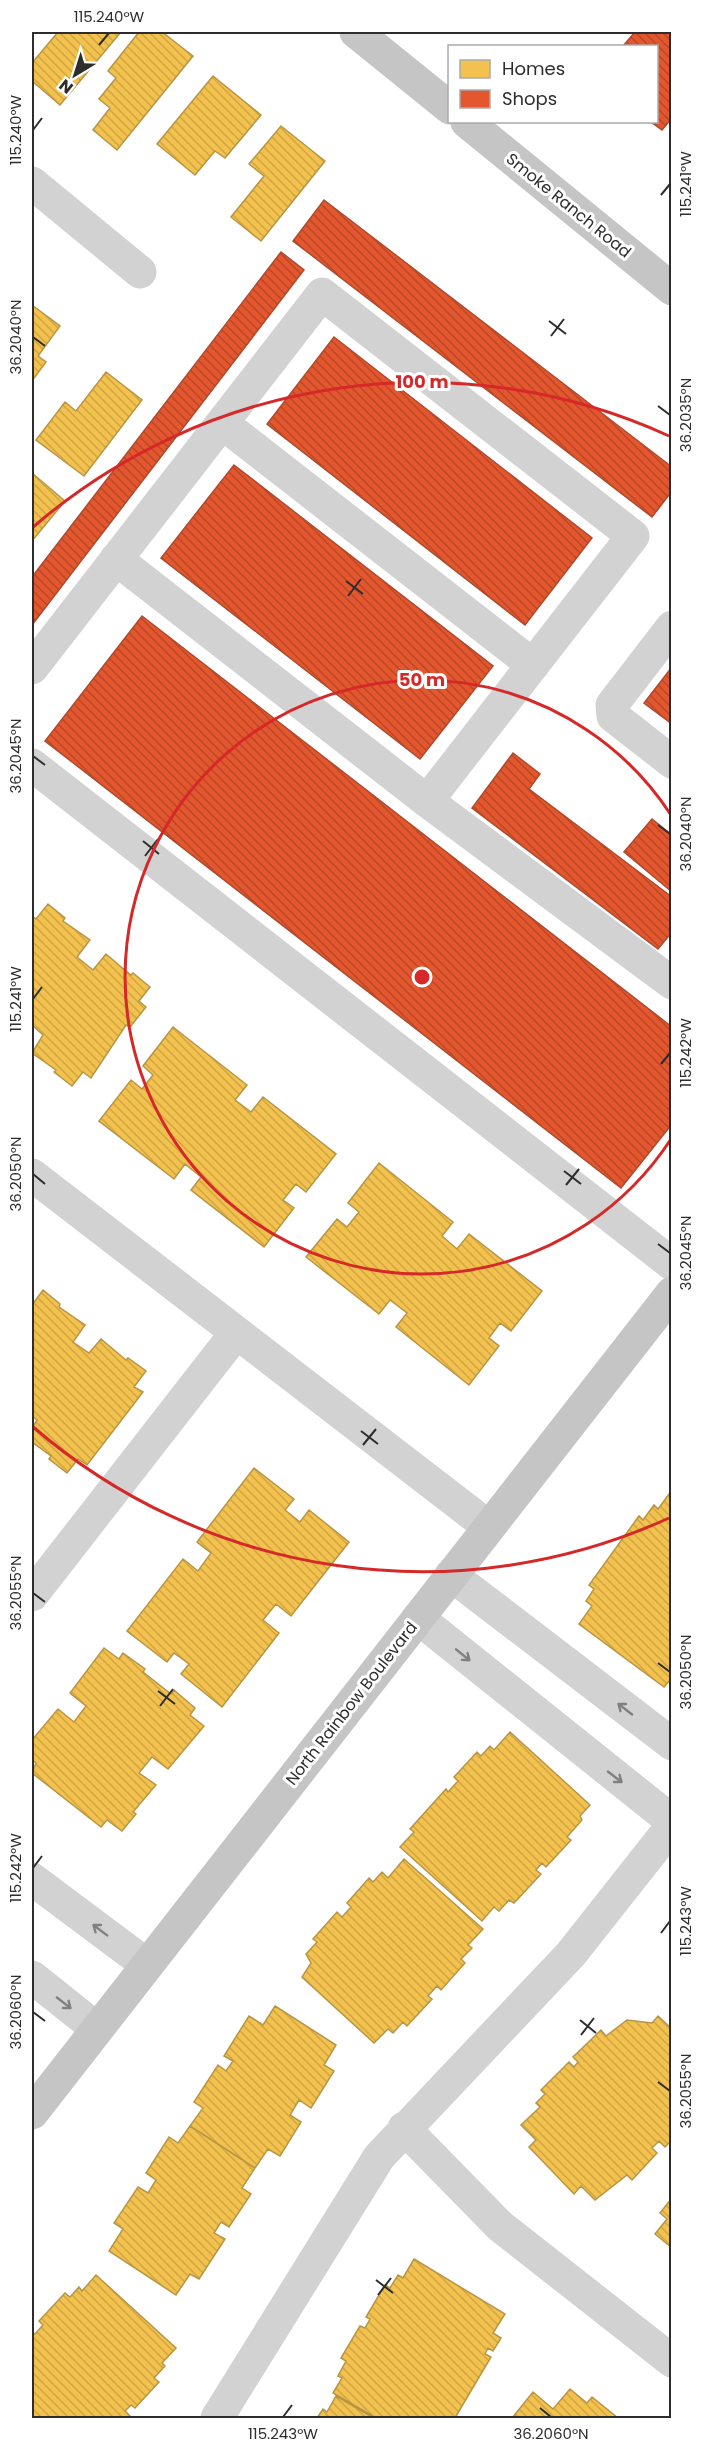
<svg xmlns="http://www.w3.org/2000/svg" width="703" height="2450" viewBox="0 0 703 2450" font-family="Poppins,sans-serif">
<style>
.homes{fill:url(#homes-back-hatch);stroke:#b79544;stroke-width:1.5}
.shops{fill:url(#shops-back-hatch);stroke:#ad4a2e;stroke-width:1.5}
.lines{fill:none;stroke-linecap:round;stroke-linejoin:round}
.minor{stroke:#d2d2d2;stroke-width:33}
.major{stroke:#c5c5c5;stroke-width:33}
.oneway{stroke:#808080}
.ticks{fill:none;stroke:#2d2d2d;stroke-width:2}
.ring{fill:none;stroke:#d62828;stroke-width:3}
.labels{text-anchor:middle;stroke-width:6;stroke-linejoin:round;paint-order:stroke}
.street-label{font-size:16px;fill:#2d2d2d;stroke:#fff}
.centre{fill:#d62828;stroke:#fff;stroke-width:3}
.ring-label{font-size:18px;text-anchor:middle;font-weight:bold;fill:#d62828;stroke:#fff;stroke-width:6;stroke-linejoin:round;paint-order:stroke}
.neatline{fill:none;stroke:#2d2d2d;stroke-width:2}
.ticks-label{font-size:15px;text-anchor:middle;fill:#2d2d2d}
</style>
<defs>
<pattern id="homes-back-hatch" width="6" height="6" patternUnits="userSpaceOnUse" patternTransform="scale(1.5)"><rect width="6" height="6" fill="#f2c14e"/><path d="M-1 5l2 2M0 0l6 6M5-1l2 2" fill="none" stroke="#d0a644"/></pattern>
<pattern id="shops-back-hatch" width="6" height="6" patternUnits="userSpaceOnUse" patternTransform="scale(1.5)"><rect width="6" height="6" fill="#e4572e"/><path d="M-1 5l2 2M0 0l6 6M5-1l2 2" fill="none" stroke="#b94828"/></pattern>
</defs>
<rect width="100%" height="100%" fill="#fff"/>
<path class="homes" d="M58,32H121L60,105L32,81V63Z
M139,32H162L193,56L117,150L93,130L110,108L99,99L116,78L108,71Z
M213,76L261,115L225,158L215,151L195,175L157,144Z
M281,126L325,161L261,241L231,217L264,176L249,164Z
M32,305L60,326L38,356L46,362L32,381Z
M106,372L142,400L84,476L36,440L65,402L76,411Z
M32,473L65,501L32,541Z
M48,904L65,918L63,921L90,940L77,957L93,970L106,954L120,966L131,975L133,973L150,987L139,1001L146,1007L130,1027L126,1025L91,1078L83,1072L72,1086L54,1072L56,1070L32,1053L43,1035L32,1025V916L36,919Z
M173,1027L247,1085L235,1100L251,1112L263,1097L336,1154L306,1192L296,1184L283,1200L294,1208L264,1247L191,1190L201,1177L185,1164L174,1179L99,1121L131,1080L142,1089L153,1075L143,1066Z
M379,1163L453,1222L442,1236L457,1249L469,1234L542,1291L511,1331L500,1323L489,1338L499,1346L469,1385L396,1327L407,1313L390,1300L379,1314L306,1257L337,1219L347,1227L359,1212L348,1203Z
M43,1290L60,1304L59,1307L85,1325L73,1342L89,1353L101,1339L126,1360L128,1358L146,1371L134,1387L143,1392L87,1465L78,1459L67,1473L49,1459L51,1456L32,1442V1428L37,1420L32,1416V1305Z
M254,1468L294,1499L285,1510L300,1522L309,1510L349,1542L291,1616L276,1604L263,1620L279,1633L222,1707L181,1674L189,1664L174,1653L167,1662L127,1631L183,1559L198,1571L211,1553L197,1542Z
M669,1494L672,1499V1678L664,1687L579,1624L592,1606L586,1601L594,1589L589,1585L639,1516L643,1520L654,1505L658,1509Z
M104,1648L119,1659L123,1653L145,1669L143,1672L171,1694L174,1690L195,1708L190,1715L204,1726L168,1769L152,1757L139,1773L156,1785L133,1812L136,1814L122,1831L107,1820L101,1827L32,1773L36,1763L32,1760V1740L58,1709L74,1722L86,1706L70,1693Z
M510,1732L590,1805L580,1816L582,1820L567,1837L571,1840L546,1867L542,1863L536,1870L541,1874L514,1903L509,1900L499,1911L494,1907L482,1921L400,1847L414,1832L410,1829L446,1789L448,1792L458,1781L454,1777L477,1752L481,1756L490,1746L494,1750Z
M404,1859L483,1929L468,1945L472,1948L461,1959L465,1963L441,1990L437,1986L428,1996L432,1999L407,2026L403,2022L393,2033L388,2029L374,2043L302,1977L311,1963L306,1954L317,1942L313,1939L337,1912L342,1917L351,1907L347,1903L369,1878L373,1882L382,1872L388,1878Z
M275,2006L336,2045L324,2065L334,2071L311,2108L299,2100L290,2115L301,2122L280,2156L268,2149L255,2168L190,2126L203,2108L194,2102L218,2065L226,2071L233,2061L224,2056L249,2016L263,2025Z
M658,2016L672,2029V2140L665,2147L659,2141L652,2148L657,2153L632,2180L627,2175L595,2200L581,2186L574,2194L529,2147L536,2140L521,2125L540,2107L536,2103L545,2094L541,2090L569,2062L574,2067L578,2062L573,2057L601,2030L606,2036L627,2020L652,2023Z
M190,2126L255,2168L242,2188L251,2194L229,2227L221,2222L214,2233L225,2239L199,2279L190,2274L176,2295L109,2251L123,2229L114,2223L138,2187L148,2193L156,2180L146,2173L169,2137L178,2143Z
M672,2198V2248L655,2234L667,2219L660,2213Z
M414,2259L505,2314L493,2333L501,2338L493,2351L488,2348L485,2354L491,2357L455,2418H376L333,2393L342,2378L338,2376L346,2361L341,2358L360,2326L365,2328L370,2319L366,2317L385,2285L390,2288L398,2275L403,2278Z
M96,2275L176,2348L162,2363L165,2366L154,2378L159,2382L135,2408L131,2405L125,2411L130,2416L128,2418H32V2333L35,2334L43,2325L39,2321L65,2293L70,2297L79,2287L82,2291Z
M570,2389L587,2403L592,2397L618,2418H512L533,2392L553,2409Z
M336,2396L374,2418H317L323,2409L327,2412Z"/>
<path class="shops" d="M635,32H672V118L662,130L651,122H656V46H623Z
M324,200L672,467V491L652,517L293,241Z
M281,252L304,270L32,625V577Z
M334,337L592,538L525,625L267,424Z
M234,465L493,666L420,759L161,558Z
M142,616L672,1027V1124L621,1188L45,741Z
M672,667V724L644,703Z
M513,753L540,774L529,789L672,897V932L658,949L472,808Z
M652,819L672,835V892L624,852Z"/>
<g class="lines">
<path class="minor" d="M32,183L140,272
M222,423L533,665
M116,559L427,801L672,983
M672,627L612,705L613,716L672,762
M32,668L322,294L633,536L427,801
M32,765L672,1264
M32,1175L489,1527
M451,1575L672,1744
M32,1595L236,1333
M418,1618L672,1821
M32,1879L147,1965
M32,1977L97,2029
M404,2128L500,2226L672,2361
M217,2418L379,2157L571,1954L672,1826"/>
<path class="major" d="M356,32L450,108
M467,122L672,289
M32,2113L672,1293"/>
</g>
<defs><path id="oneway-shaft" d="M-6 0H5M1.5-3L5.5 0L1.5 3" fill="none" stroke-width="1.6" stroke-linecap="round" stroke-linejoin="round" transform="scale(1.5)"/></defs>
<g class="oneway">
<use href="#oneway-shaft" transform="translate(463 1655) rotate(39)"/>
<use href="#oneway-shaft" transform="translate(625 1709) rotate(-142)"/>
<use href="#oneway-shaft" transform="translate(615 1777) rotate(38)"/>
<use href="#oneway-shaft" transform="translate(100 1930) rotate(-143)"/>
<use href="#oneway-shaft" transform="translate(64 2003) rotate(38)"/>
</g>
<path class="ticks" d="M99,45L109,33M33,130L42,118M661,195L670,184M549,321L566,334M551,336L564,319M33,337L45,346M658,406L670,415M346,581L363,594M348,596L361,579M33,756L45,765M658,825L670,834M143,841L159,854M145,856L158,839M33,999L42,987M661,1064L670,1053M564,1171L581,1184M33,1174L45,1184M566,1185L579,1169M658,1244L670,1253M361,1431L378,1444M363,1445L376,1429M33,1593L45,1602M658,1663L670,1672M158,1691L175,1704M160,1706L173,1689M33,1868L42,1856M661,1933L670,1921M33,2012L45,2021M580,2020L596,2033M581,2035L594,2018M658,2082L670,2091M376,2280L393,2293M378,2295L391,2278M540,2408L551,2417M283,2417L292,2405"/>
<g class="ring">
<path d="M671 1139A297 297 0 1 1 671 815"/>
<path d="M669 1518A595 595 0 0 1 32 1426M32 528A595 595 0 0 1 669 436"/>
</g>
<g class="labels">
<g class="street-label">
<text transform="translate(569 205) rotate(39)" y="6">Smoke Ranch Road</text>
<text transform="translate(351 1703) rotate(-52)" y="6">North Rainbow Boulevard</text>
</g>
</g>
<circle cx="422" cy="977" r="9" class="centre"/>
<g class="ring-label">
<text x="422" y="388">100 m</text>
<text x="422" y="686">50 m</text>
</g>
<rect width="703" height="2450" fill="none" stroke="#ffffff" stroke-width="66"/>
<rect x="448" y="45" width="210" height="78" fill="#ffffff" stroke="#ababab" stroke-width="1.5"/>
<rect x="460" y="60" width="30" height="18" fill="#f2c14e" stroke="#ababab" stroke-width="1.5"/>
<text x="502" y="75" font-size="18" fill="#2d2d2d">Homes</text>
<rect x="460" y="90" width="30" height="18" fill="#e4572e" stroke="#ababab" stroke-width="1.5"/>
<text x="502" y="105" font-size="18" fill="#2d2d2d">Shops</text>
<g transform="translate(75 75) rotate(218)" stroke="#ffffff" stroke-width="4.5" paint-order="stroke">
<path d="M0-4.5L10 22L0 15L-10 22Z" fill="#2d2d2d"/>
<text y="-9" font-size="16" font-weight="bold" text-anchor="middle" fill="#2d2d2d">N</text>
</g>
<rect x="33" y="33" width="637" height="2384" class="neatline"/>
<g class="ticks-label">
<text x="109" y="22">115.240°W</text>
<text transform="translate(16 130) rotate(-90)" y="5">115.240°W</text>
<text transform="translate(686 184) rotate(-90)" y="5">115.241°W</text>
<text transform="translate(16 337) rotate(-90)" y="5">36.2040°N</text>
<text transform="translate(686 415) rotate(-90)" y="5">36.2035°N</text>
<text transform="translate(16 756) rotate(-90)" y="5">36.2045°N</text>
<text transform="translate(686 834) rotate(-90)" y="5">36.2040°N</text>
<text transform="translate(16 999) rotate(-90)" y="5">115.241°W</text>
<text transform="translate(686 1053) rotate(-90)" y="5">115.242°W</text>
<text transform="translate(16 1174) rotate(-90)" y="5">36.2050°N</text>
<text transform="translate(686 1253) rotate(-90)" y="5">36.2045°N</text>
<text transform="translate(16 1593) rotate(-90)" y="5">36.2055°N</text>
<text transform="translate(686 1672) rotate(-90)" y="5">36.2050°N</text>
<text transform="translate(16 1868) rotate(-90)" y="5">115.242°W</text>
<text transform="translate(686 1921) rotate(-90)" y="5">115.243°W</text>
<text transform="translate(16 2012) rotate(-90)" y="5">36.2060°N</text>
<text transform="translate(686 2091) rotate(-90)" y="5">36.2055°N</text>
<text x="283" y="2439">115.243°W</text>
<text x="551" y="2439">36.2060°N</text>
</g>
</svg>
